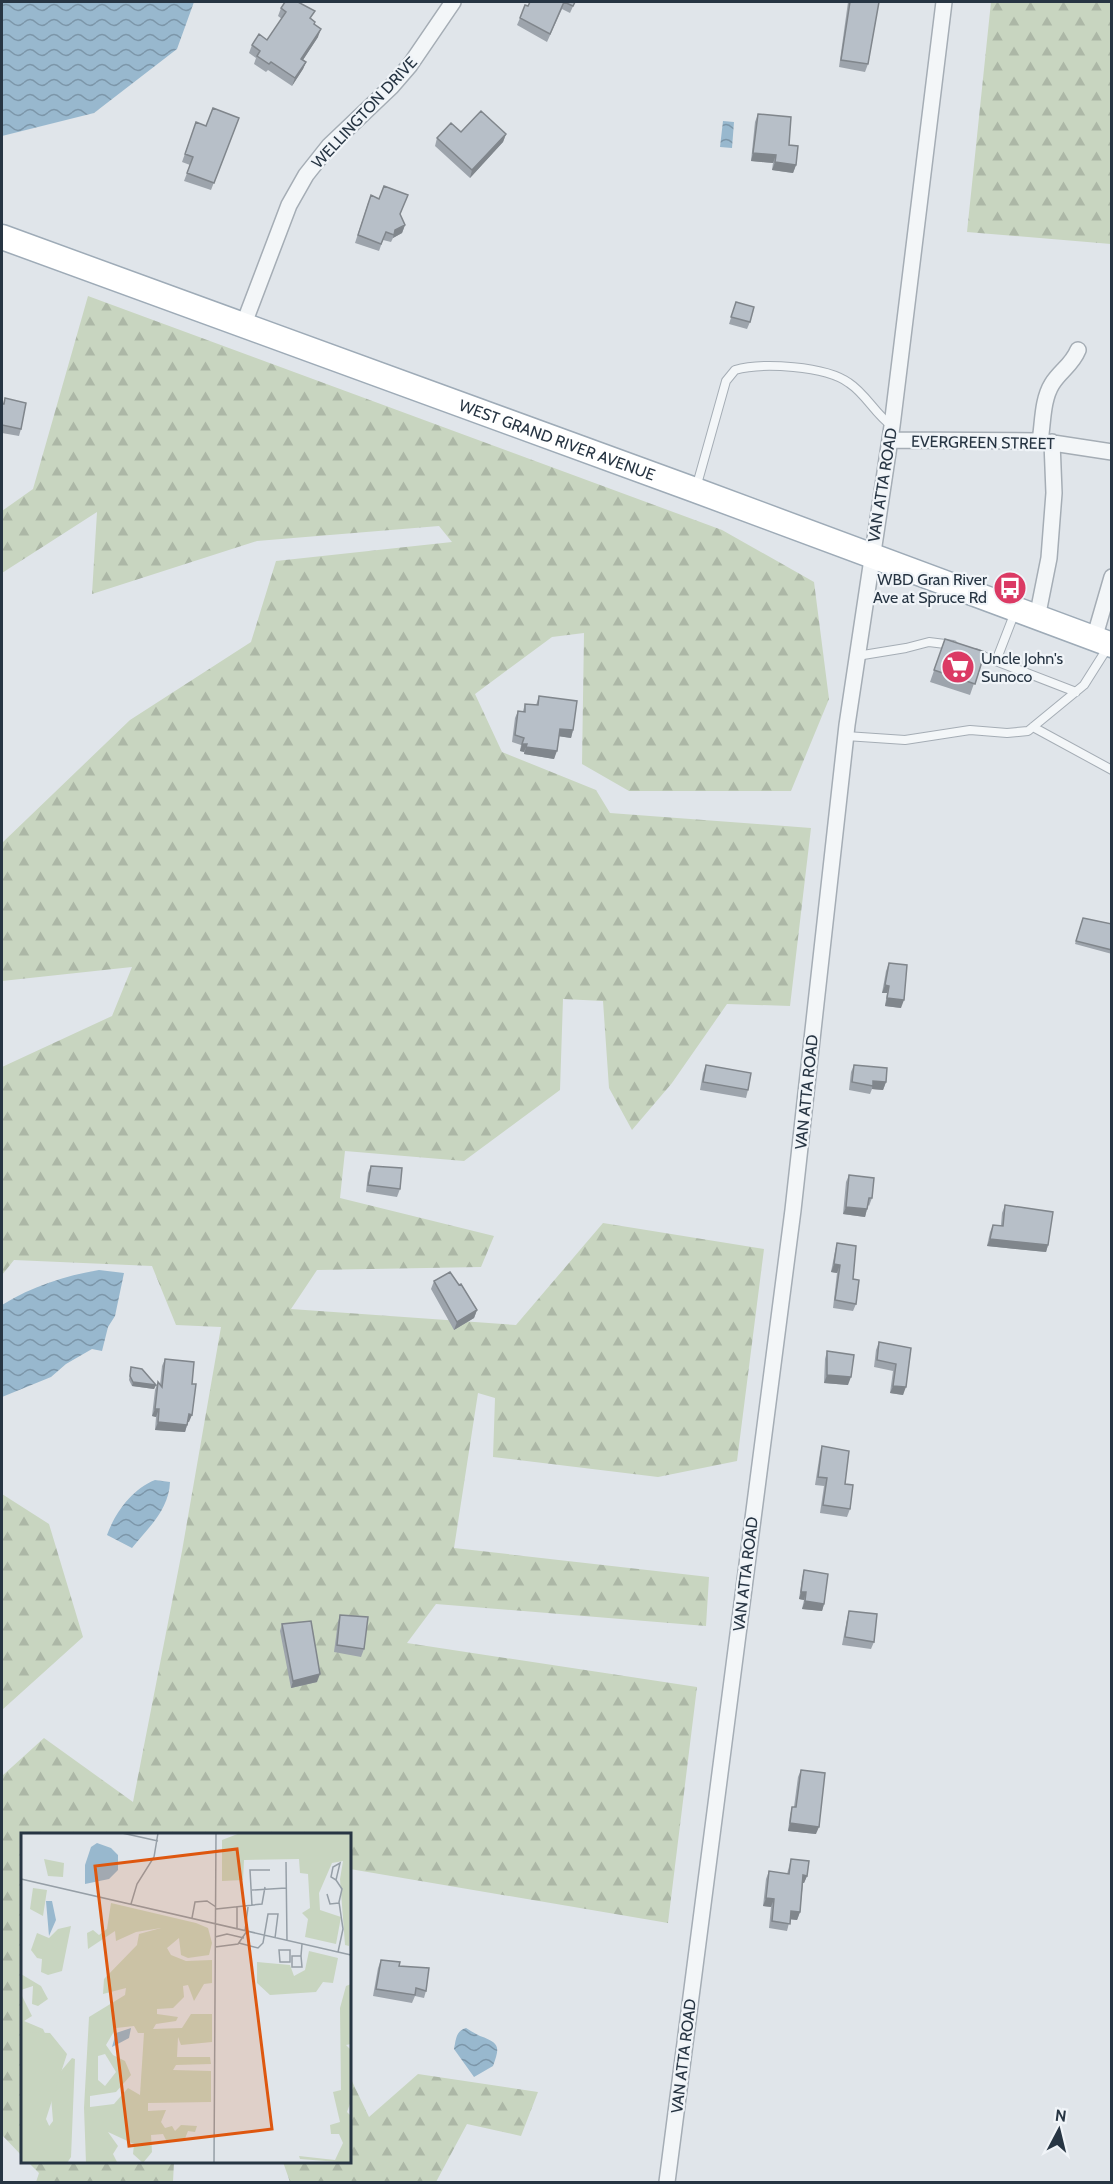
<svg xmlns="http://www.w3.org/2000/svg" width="1113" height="2184" viewBox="0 0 1113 2184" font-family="Cabin,sans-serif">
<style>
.forest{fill:url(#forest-firs)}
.water{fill:url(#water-waves)}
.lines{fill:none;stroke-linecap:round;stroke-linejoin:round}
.lane-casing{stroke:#a5adb5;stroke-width:10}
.street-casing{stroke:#a5adb5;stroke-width:18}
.primary-casing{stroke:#9eabb7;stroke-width:27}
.lane{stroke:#f3f6f8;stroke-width:8}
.street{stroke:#f3f6f8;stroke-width:15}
.primary{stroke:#fff;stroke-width:24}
.wall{fill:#9da4ac}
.shaded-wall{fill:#80868c}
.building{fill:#b7bfc8;stroke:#80868c;stroke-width:1.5}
.labels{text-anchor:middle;stroke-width:4.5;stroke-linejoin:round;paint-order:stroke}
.street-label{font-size:16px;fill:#273543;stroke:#f0f4f8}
.poi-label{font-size:16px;fill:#273543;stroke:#f0f4f8;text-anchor:end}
.inset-road{fill:none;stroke:#969fa7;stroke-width:1.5}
.view{fill:#de570f;fill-opacity:0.15;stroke:#de570f;stroke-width:3}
.inset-edge{fill:none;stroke:#273543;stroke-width:3}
</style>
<defs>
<pattern id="forest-firs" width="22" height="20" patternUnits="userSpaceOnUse" patternTransform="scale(1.5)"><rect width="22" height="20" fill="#c8d5c0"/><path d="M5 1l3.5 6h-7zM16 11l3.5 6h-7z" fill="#acb7a6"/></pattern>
<pattern id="water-waves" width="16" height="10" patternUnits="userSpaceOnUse" patternTransform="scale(1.5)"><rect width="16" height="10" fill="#98b8ce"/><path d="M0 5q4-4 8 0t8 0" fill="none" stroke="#7c96a9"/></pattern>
</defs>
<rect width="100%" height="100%" fill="#e0e5ea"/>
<path class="forest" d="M991,2H1111V244L967,232Z
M88,296L722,530L814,582L829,699L791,791H629L582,764L584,633L552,637L475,694L502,752L596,790L610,813L811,828L790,1006L727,1004L672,1083L632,1130L609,1088L603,1001L563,999L560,1090L464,1161L345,1151L340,1198L494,1236L481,1267L317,1270L291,1309L516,1325L603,1223L764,1249L737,1461L658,1477L493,1457L495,1398L478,1393L454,1548L709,1577L706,1626L436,1604L407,1643L697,1687L668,1923L350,1869V1834H22V2156L2,2135V1776L44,1738L133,1802L182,1551L221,1327L176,1325L152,1266L14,1260L2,1275V1067L112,1016L132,967L2,981V843L130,720L251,642L276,561L452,542L439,526L257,541L92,594L97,512L2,573V511L33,489Z
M2,1494L49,1524L83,1637L2,1710Z
M418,2074L538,2092L521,2136L467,2124L436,2182H290L283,2162H350V2077L369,2117Z
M28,2162H174L173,2182H36L39,2173Z"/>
<path class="water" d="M2,2H194L177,49L94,113L2,136Z
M723,121L734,122L732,148L720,147Z
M99,1270L124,1273L115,1316L108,1327L102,1351L92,1349L66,1364L51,1377L2,1397V1305C33,1286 64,1276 99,1270Z
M155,1480L170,1482C169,1510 148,1528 132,1548L107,1535C115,1513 132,1489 155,1480Z
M466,2028C471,2031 476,2034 480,2036C500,2043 500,2047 493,2066L474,2077L454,2049C456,2039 456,2031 466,2028Z"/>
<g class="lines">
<g class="lane-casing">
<path id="lane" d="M696,488L726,381L735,370C762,362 826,366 849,383C866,394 875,414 892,426
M975,653L1076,692
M857,656L906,648L929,642L953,645
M996,661L1015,612
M1033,727L1112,770
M846,736L905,740L970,730L1007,733L1028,731L1084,685L1108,647"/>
</g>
<g class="street-casing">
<path id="street" d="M243,326L289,205L306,175L329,146L391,87L410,65L453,2
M890,440L1040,441L1112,452
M1040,441C1043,424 1042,400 1052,384C1060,371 1072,365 1078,350
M1037,618L1049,558L1054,493L1052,442
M1094,639L1112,577
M667,2182L793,1210L847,725L892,426L944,2"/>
</g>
<g class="primary-casing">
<g id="primary">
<path id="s1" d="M2,237L695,490L1112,645"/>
</g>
</g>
<use href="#lane" class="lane"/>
<use href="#street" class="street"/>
<use href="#primary" class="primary"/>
</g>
<path class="wall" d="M530,2H575L570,13L562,9L547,42L517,25L520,18L528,6Z
M848,2H879L868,64L865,72L839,67Z
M281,8L312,19L318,37L303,60L306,62L303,69L292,86L268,70L266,72L254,64L256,58L249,53L252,45L267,40L282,19L278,16Z
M758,114L789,145L796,165L793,173L772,170L773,163L751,161L755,122Z
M239,118L211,190L184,181L190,165L182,162L196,122L206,126Z
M461,132L506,134L503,142L470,178L435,146L437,138Z
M368,203L400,215L405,225L402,233L393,238L391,242L383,240L379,251L355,243Z
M736,302L750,322L747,329L729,324Z
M5,398L21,429L19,436L2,433V404H3Z
M945,639L985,652L970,695L930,682Z
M539,696L573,730L571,738L559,736L554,759L524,754V752L520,751L521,745L512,742L515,718L518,711H523L525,704L536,705Z
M1083,918L1112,924V954L1075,944Z
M889,963L901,1008L885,1006L887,993H882L886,971Z
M706,1065L748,1090L746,1098L700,1090L703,1073Z
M854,1065L886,1082L883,1090L872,1089L870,1094L849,1090L851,1072Z
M371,1166L400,1189L397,1197L366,1192L368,1173Z
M849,1175L872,1198L869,1206L868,1205L865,1217L843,1214L846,1182Z
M1005,1205L1048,1245L1046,1252L987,1246L990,1232L993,1225H1001L1002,1213Z
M837,1243L853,1279L856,1304L853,1311L833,1308L837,1273L831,1272L835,1251Z
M434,1281L477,1310L474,1318L454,1330L431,1289Z
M879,1342L911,1348L903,1395L890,1393L893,1371L874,1367L876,1350Z
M827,1351L848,1385L824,1383L825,1359Z
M165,1359L189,1422H188L185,1432L155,1430L156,1417L152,1416L155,1390L158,1382L160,1385L162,1366Z
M131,1367L156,1385L154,1389L132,1386L129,1380Z
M822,1446L845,1484L850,1509L847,1517L820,1513L824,1486L815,1485L820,1453Z
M804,1570L824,1604L822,1611L802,1609L804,1600L799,1599L802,1578Z
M849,1611L874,1642L871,1649L842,1645L847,1619Z
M340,1615L364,1649L361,1657L334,1652L338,1622Z
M282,1624L317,1682L291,1688L280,1631Z
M801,1770L816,1834L788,1831L790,1815L792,1807H794L798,1777Z
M791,1859L807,1876L804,1883H803L800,1912L797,1920L790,1919L787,1931L769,1928L771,1907L763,1906L766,1879L769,1871L787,1874Z
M381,1960L399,1966L426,1991L424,1998L415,1996L412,2003L373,1996L378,1968Z"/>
<path class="shaded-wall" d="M321,29L318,37L299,66L301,59Z
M306,62L303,69L292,86L295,78Z
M506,134L503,142L470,178L472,170Z
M753,153L776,155L773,163L751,161Z
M775,162L796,165L793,173L772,170Z
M405,225L402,233L393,238L395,230Z
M560,729L573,730L571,738L557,736Z
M522,744H527L524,752L520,751Z
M526,747L557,751L554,759L524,754Z
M885,985L889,986L887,993H882Z
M887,998L904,1000L901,1008L885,1006Z
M873,1081L886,1082L883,1090L872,1089Z
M846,1207L867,1209L865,1217L843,1214Z
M990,1239L1048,1245L1046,1252L987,1246Z
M834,1264L840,1265L837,1273L831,1272Z
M477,1310L474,1318L454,1330L457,1322Z
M827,1375L851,1377L848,1385L824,1383Z
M133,1382L156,1385L154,1389L132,1386Z
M893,1386L906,1387L903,1395L890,1393Z
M155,1409H159L156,1417L152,1416Z
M189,1414L192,1415L189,1422H186Z
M158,1422L187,1425L185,1432L155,1430Z
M801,1592H806L804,1600L799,1599Z
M805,1601L824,1604L822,1611L802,1609Z
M320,1674L317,1682L291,1688L293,1681Z
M790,1823L819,1827L816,1834L788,1831Z
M803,1875L807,1876L804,1883H801Z
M766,1898L774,1899L771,1907L763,1906Z
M791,1911L800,1912L797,1920L788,1919Z"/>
<path class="building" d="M285,2H298L315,11L310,18L315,22L314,24L321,29L301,59L306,62L295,78L271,62L269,64L257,56L260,51L252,45L259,34L267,40L286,12L281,8Z
M530,2H575L573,6L564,2L550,34L520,18L525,5L528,6Z
M850,2H879L868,64L841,60Z
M213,108L239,118L214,183L187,173L193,157L185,154L196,122L206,126Z
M481,111L506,134L472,170L437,138L451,123L461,132Z
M758,114L791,117L789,145L798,146L796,165L775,162L776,155L753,153Z
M384,186L408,195L400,214L405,225L395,230L394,235L386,232L381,244L358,235L371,195L379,199Z
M736,302L754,307L750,322L731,317Z
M5,398L26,403L21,429L2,425V404H4Z
M945,639L985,652L975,684L934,670Z
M539,696L577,701L573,730L560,729L557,751L526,747L527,744H522L524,738L515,735L518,711L525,712V704L538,705Z
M1083,918L1112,924V950L1076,941Z
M889,963L907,965L904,1000L887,998L889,986L885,985Z
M706,1065L751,1073L748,1090L703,1082Z
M854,1065L887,1068L886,1082L873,1081V1086L852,1082Z
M371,1166L402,1168L400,1189L368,1185Z
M849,1175L874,1178L872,1198H869L867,1209L846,1207Z
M1005,1205L1053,1212L1048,1245L990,1239L993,1225L1003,1226Z
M837,1243L856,1246L853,1279L859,1280L856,1304L835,1300L840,1265L834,1264Z
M450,1272L459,1285L461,1284L477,1310L457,1322L434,1281Z
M879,1342L911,1348L906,1387L893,1386L896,1364L877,1360Z
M827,1351L854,1355L851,1377L827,1375Z
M165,1359L194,1362L192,1384H196L192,1415L189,1414L187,1425L158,1422L159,1409H155L158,1382L162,1387Z
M131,1367L142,1369L156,1385L133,1382L130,1376Z
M822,1446L849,1451L845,1484L853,1485L850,1509L823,1505L827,1478L818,1477Z
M804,1570L828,1574L824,1604L805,1601L806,1592H801Z
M849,1611L877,1614L874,1642L845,1637Z
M340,1615L368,1617L364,1649L337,1645Z
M311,1621L320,1674L293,1681L282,1624Z
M801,1770L825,1773L819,1827L790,1823L792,1807H796Z
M791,1859L809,1861L807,1876L803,1875L800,1912L791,1911L790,1924L772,1921L774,1899L766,1898L769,1871L789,1874Z
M381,1960L400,1962L399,1966L429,1968L426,1991L416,1988L415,1995L376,1989Z"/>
<defs>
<g id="bus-disc" transform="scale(1.725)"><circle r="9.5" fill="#db3a64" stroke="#f0f4f8"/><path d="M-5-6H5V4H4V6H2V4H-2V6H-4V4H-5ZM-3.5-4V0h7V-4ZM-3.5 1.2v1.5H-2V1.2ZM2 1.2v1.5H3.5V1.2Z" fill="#fff"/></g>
<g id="supermarket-disc" transform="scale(1.725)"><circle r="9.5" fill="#db3a64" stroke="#f0f4f8"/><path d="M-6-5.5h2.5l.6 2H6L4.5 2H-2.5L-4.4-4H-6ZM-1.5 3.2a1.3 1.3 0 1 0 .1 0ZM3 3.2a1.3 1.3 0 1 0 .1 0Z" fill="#fff"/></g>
</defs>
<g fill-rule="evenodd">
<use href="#bus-disc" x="1010" y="588"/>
<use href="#supermarket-disc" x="958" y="667"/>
</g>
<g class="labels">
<g class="street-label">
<text transform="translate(364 112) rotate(-47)" y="6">WELLINGTON DRIVE</text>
<text dy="6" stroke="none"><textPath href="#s1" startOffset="591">WEST GRAND RIVER AVENUE</textPath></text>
<text transform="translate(983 442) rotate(1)" y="6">EVERGREEN STREET</text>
<text transform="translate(882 485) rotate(-81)" y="6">VAN ATTA ROAD</text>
<text transform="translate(806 1092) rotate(-84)" y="6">VAN ATTA ROAD</text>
<text transform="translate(745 1574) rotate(-83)" y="6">VAN ATTA ROAD</text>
<text transform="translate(683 2056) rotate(-83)" y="6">VAN ATTA ROAD</text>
</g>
<g class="poi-label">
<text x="987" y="585">WBD Gran River<tspan x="987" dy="18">Ave at Spruce Rd</tspan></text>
<text x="981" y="664" text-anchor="start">Uncle John's<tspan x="981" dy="18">Sunoco</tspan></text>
</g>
</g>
<g transform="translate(21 1833)">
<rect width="330" height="330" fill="#e0e5ea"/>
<path d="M219,0H330L328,113L324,112L319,46L322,28L311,30L298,60L299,77L320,84L315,111L284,104L287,86L281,80L289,75L287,41L279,40L278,26L223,27L222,47L201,48V7ZM23,26L43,30L42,44L27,43ZM12,55L26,57L22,83L9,76ZM90,70L175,90L187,95L191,110L188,122L167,125L160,122L158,105L146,115L150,122L165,128L191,127V150L183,151L173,168L167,152L162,153L163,164L152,175L136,176V181L157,184L155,188L135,191L132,196L161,195L170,181H191V209L160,212L157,204L156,224H189L190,231L155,232L152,237L190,238V269L127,270V278L145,277L140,289L144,295L151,293L154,298L160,292L176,293L174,299L167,298L163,308L146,309L142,301L130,302L131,319L122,330L112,321L113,311L87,299L97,313L92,321L96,329L65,330L63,275L68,184L104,162L105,155L82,161L83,146L116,112L118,101L140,95L115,99L95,108L94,98L67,116L66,100L72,97L78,102L86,96ZM113,193L117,200H123L119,262L107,255L93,271L69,274V263L95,259L110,242L104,228L92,222L85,212L95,195ZM84,221L95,239L84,253L77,247V223ZM50,93L41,138L27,142L20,139L21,126L16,125L10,117L16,100L28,105L37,96ZM288,118L317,125L312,150L302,149L295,159L249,162L236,150V129L269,132L273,143L284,137ZM0,141L20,153L27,166L17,173L11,171L12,153L0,157ZM330,151V211L325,212L330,217V268L326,279L330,283V330L279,326L278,323L314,327L322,310L318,301H310L309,292L319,289L312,259L320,257L319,175L325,153ZM0,161L11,183L3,188L22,196L29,211L0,206ZM51,225L54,226L50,324L46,330H25L16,309L32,288L29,251Z" fill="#c8d5c0" fill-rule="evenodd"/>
<path d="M0,199L29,200L46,221L25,286L45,330H0Z" fill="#c8d5c0"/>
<path d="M76,10L90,15L97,22V37L88,46L64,51V32L70,14ZM25,68H31L35,87L28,103ZM110,195L108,205L91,214L95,200Z" fill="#98b8ce"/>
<path class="inset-road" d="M101,0L137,8M265,29L266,108M0,46L330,122M315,47L310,44L312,34L319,30L315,47L321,56L318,69L322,96L317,119M231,57L265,55M306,61L309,71L318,70M110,71L116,51L133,24L137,0M216,73V96M231,73L229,37H249M195,76L241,71L244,54M171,85L174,69L186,68L195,74M224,98L227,74M194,104L206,101L223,105M218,110L237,115L242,110L247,81H257L254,105M194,114L217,111L226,98M258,117H269V129H259ZM280,123L281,134H271V123H280L281,111M193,330L195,0"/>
<path class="view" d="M216,16L251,296L108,313L74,33Z"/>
<rect width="330" height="330" class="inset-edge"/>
</g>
<rect width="1113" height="2184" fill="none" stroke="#273543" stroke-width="6"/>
<g transform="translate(1059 2130) rotate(7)" stroke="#f0f4f8" stroke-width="4.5" paint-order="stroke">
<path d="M0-4.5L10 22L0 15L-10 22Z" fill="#273543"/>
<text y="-9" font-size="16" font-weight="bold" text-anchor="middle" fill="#273543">N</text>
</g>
</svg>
